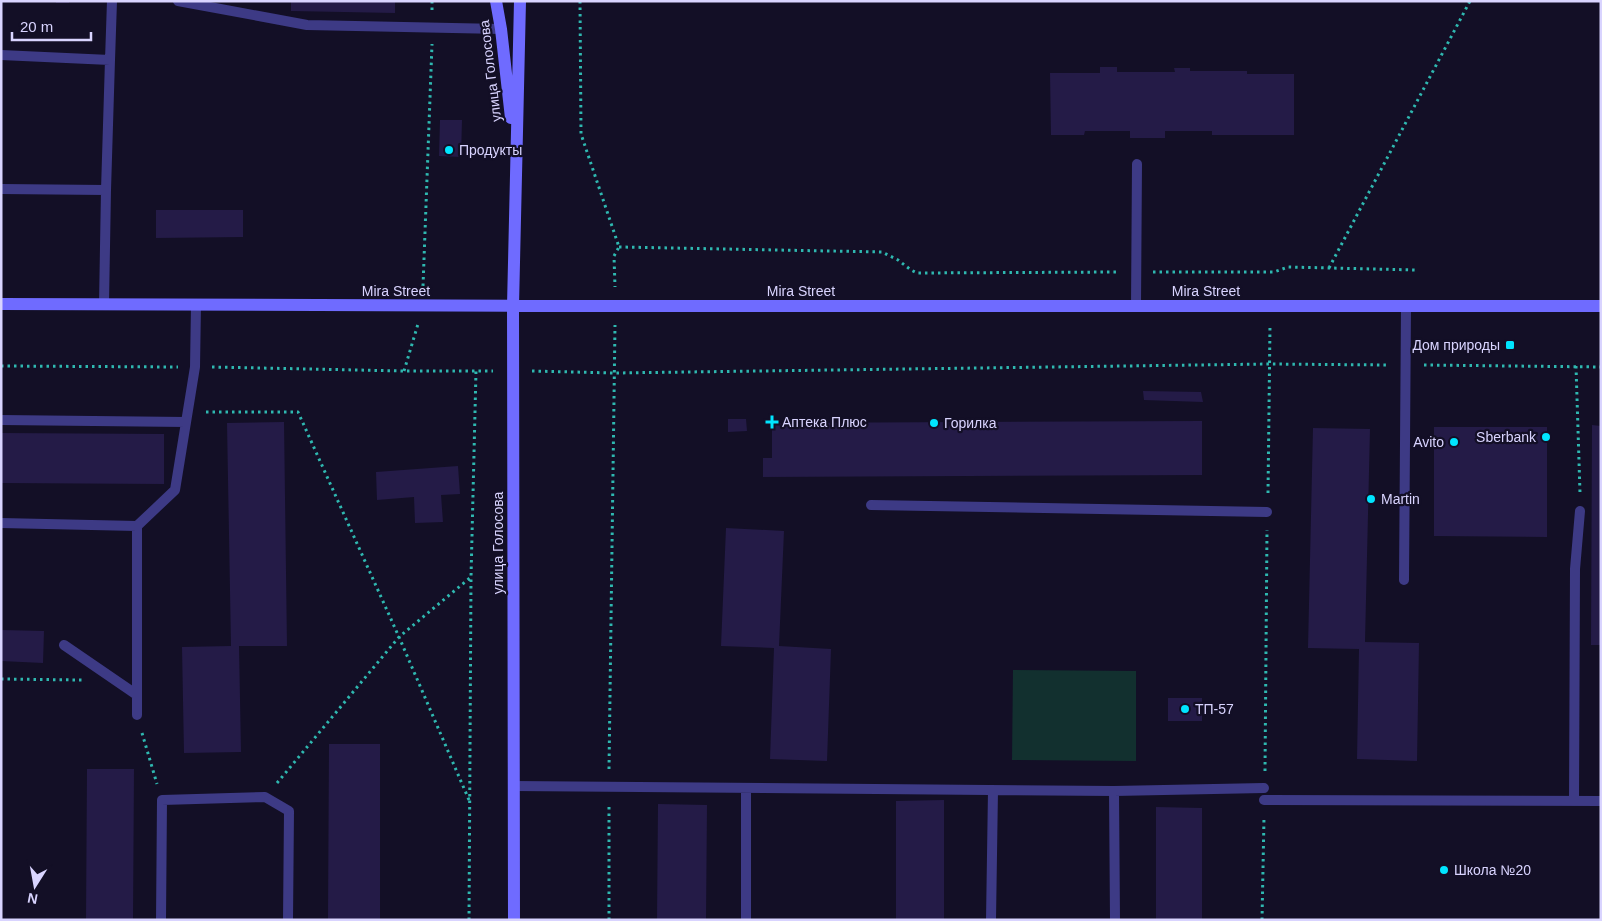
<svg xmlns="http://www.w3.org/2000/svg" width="1602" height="921" viewBox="0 0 1602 921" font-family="Helvetica,sans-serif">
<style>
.green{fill:#12302f}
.building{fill:#241b47}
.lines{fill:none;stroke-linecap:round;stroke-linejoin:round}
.path{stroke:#2fb8b0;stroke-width:3;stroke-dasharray:2.5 4;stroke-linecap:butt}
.lane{stroke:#3d3a85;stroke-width:10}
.secondary{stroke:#6f6bff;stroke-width:12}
.poi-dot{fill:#00e5ff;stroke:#130f26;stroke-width:2}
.labels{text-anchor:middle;stroke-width:4.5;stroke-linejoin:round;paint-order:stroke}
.street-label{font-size:14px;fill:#d9d4ff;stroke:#130f26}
.poi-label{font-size:14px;fill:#d9d4ff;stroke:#130f26;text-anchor:start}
</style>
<rect width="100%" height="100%" fill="#130f26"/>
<path class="green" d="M1013,670L1136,671V761L1012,760Z"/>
<path class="building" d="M56,1H69V3H56Z
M291,1H395V13L291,11Z
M1100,67H1117V72H1175L1174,68H1190V71H1247V74H1294V135H1212V131H1165V138H1130V131H1085L1084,135H1051L1050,73H1100Z
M440,120H462L461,157L439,156Z
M156,210H243V237L156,238Z
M1143,391L1201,392L1203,402L1144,400Z
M728,419H746L747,431L728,432Z
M1202,421V475L763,477V458H772V423Z
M284,422L287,646H239L241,752L184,753L182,647L231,646L227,423Z
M1592,425L1601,426V645H1591Z
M1434,427H1547V537L1434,536Z
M1313,428L1370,429L1365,642L1419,643L1417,761L1357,759L1359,649L1308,648Z
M1,433L164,434V484L1,483Z
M458,466L460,494L441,495L443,522L415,523L414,497L377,500L376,472Z
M726,528L784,531L779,646L831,649L827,761L770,759L774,648L721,646Z
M1,630L44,631L43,663L1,661Z
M1168,698H1202V721H1168Z
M329,744H380V920H328Z
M87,769H134L133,920H86Z
M944,800V920H896V801Z
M658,804L707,805L706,920H657Z
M1156,807L1202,808V920H1156Z"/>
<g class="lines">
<path class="path" d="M432,1V11
M580,1L581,134L619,247L614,256L615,287
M619,247L882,252L898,260L911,270L917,273L1119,272
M1329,268L1470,1
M1153,272H1274L1288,267L1416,270
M423,286L432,44
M1424,365L1601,367
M1,366L178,367
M1576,366L1580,493
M212,367L404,371H493
M404,371L418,324
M532,371L614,373L1269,364L1388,365
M206,412H298L399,637L469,800
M1268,493L1270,325
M1,679L82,680
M142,733L157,784
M609,769L615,325
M1265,771L1267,530
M277,783L399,637L471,577
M469,920L471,577L476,371
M609,920V805
M1262,920L1264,817"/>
<path class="lane" d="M178,1L307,25L501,29
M1,55L110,60L112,1
M1,189L106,190L104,304
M106,190L110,60
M1136,306L1137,164
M1,420L186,422
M871,505L1267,512
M1,523L137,526
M1404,580L1406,306
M64,645L137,695
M137,715V526L175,490L195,367L196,305
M513,786L1114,791L1264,788
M1114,791L1115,920
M1264,800L1601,801
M1574,801L1575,569L1580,511
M161,920L162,800L265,797L289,811L288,920
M746,920V788
M991,920L993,790"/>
<path class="secondary" d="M496,1L501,29L511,118
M1,304L616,306H1601
M514,920L513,306L520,1"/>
</g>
<g class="poi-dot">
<circle cx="449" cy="150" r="5"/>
<rect x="1505" y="340" width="10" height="10" rx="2.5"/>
<path d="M769.5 414.5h5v5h5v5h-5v5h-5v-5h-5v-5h5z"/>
<circle cx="934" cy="423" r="5"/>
<circle cx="1546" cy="437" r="5"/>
<circle cx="1454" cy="442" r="5"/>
<circle cx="1371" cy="499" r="5"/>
<circle cx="1185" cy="709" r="5"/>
<circle cx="1444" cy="870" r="5"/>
</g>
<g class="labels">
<g class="street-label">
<text transform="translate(490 71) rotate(-97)" y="5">улица Голосова</text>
<text x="396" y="296">Mira Street</text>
<text x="801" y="296">Mira Street</text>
<text x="1206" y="296">Mira Street</text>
<text transform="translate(498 543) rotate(-90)" y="5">улица Голосова</text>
</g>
<g class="poi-label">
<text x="459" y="155">Продукты</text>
<text x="1500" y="350" text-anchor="end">Дом природы</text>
<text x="782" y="427">Аптека Плюс</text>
<text x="944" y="428">Горилка</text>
<text x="1536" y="442" text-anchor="end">Sberbank</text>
<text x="1444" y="447" text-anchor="end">Avito</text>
<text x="1381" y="504">Martin</text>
<text x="1195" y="714">ТП-57</text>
<text x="1454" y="875">Школа №20</text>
</g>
</g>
<rect width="1602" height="921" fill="none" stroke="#d9d4ff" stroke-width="5"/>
<g transform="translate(35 886) rotate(191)" stroke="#130f26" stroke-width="4" paint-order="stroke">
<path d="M0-4L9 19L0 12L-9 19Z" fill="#d9d4ff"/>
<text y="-8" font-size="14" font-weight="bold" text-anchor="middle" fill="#d9d4ff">N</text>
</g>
<path d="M12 32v8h79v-8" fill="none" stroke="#d9d4ff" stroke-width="2.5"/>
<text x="20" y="32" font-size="15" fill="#d9d4ff" stroke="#130f26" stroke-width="4" paint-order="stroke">20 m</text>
</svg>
